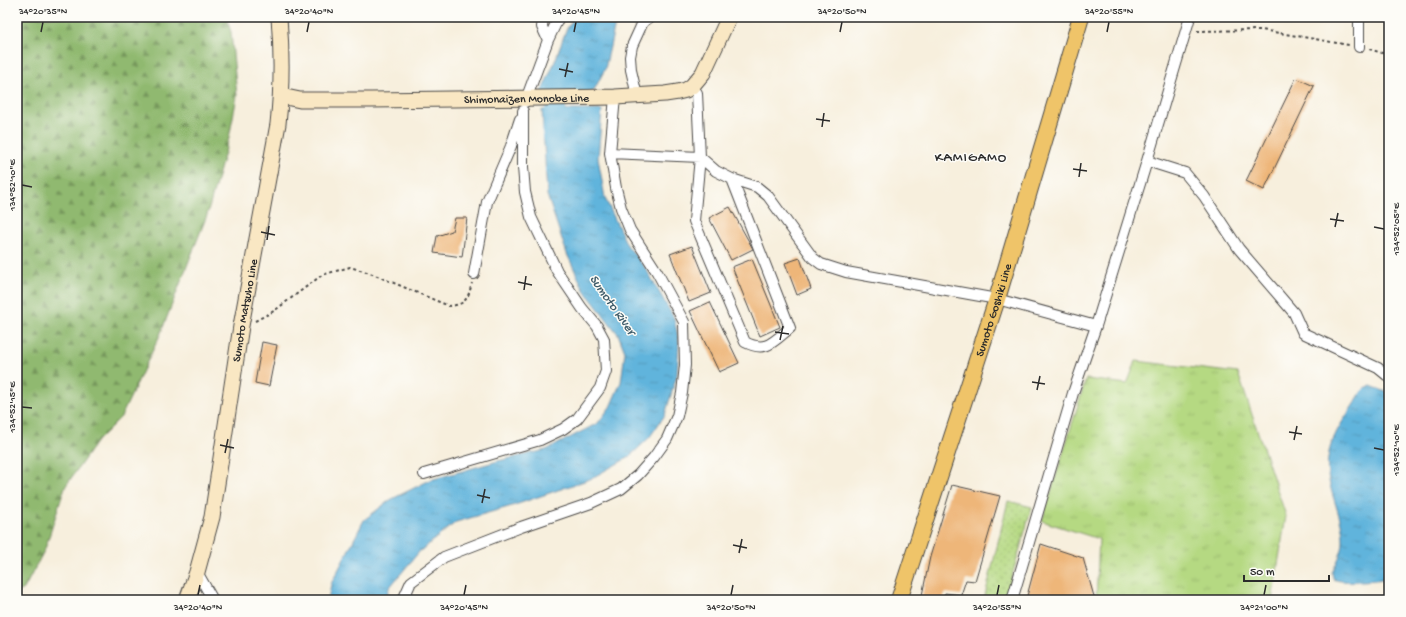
<svg xmlns="http://www.w3.org/2000/svg" width="1406" height="617" viewBox="0 0 1406 617" font-family="'Gochi Hand',sans-serif">
<style>
.grass{fill:url(#grass-tufts);stroke:#708256}
.forest{fill:url(#forest-firs);stroke:#5e724e}
.park{fill:url(#park-dots);stroke:#708256}
.water{fill:url(#water-ripples);stroke:#467084}
.lines{fill:none;stroke-linecap:round;stroke-linejoin:round}
.river{stroke:#61b4dc;stroke-width:20}
.building{fill:#eeb679}
.street-casing{stroke:#4a4846;stroke-width:12}
.secondary-casing{stroke:#4a4846;stroke-width:17}
.primary-casing{stroke:#4a4846;stroke-width:18}
.path{stroke:#4a4846;stroke-width:2;stroke-dasharray:3 3;stroke-linecap:butt}
.street{stroke:#fff;stroke-width:10}
.secondary{stroke:#f9e7c3;stroke-width:15}
.primary{stroke:#efc469;stroke-width:16}
.ticks{fill:none;stroke:#2b2b2b;stroke-width:1.5}
.labels{text-anchor:middle;stroke-width:3;stroke-linejoin:round;paint-order:stroke}
.street-label{font-size:12px;fill:#2b2b2b;stroke:#fdfcf7}
.water-label{font-size:13px;font-style:italic;fill:#3e5b69;stroke:#fdfcf7}
.quarter-label{font-size:14px;letter-spacing:1px;fill:#2b2b2b;stroke:#fdfcf7}
.neatline{fill:none;stroke:#2b2b2b;stroke-width:1.5}
.ticks-label{font-size:10px;text-anchor:middle;fill:#2b2b2b}
</style>
<defs>
<pattern id="grass-tufts" width="24" height="20" patternUnits="userSpaceOnUse"><rect width="24" height="20" fill="#b5d982"/><path d="M3 7l-1-3M5 7V3M7 7l1-3M15 17l-1-3M17 17v-4M19 17l1-3" fill="none" stroke="#9cba70"/></pattern>
<pattern id="forest-firs" width="22" height="20" patternUnits="userSpaceOnUse"><rect width="22" height="20" fill="#90b970"/><path d="M5 1l3.5 6h-7zM16 11l3.5 6h-7z" fill="#76975c"/></pattern>
<pattern id="park-dots" width="8" height="8" patternUnits="userSpaceOnUse"><rect width="8" height="8" fill="#b5d982"/><path d="M2 2h.1M6 6h.1" fill="none" stroke="#9cba70" stroke-width="1.8" stroke-linecap="round"/></pattern>
<pattern id="water-ripples" width="26" height="14" patternUnits="userSpaceOnUse"><rect width="26" height="14" fill="#61b4dc"/><path d="M2 4q2-2 4 0t4 0M15 11q2-2 4 0t4 0" fill="none" stroke="#5093b3"/></pattern>
</defs>
<rect width="100%" height="100%" fill="#fdfcf7"/>
<filter id="ink" filterUnits="userSpaceOnUse"><feTurbulence type="fractalNoise" baseFrequency=".025" numOctaves="2"/><feDisplacementMap in="SourceGraphic" scale="8" xChannelSelector="R" yChannelSelector="G"/><feConvolveMatrix kernelMatrix="1 2 1 2 8 2 1 2 1" color-interpolation-filters="sRGB"/></filter>
<filter id="wash" filterUnits="userSpaceOnUse"><feTurbulence type="fractalNoise" baseFrequency=".012" numOctaves="4" result="noise"/><feDisplacementMap in="SourceGraphic" scale="16" xChannelSelector="R" yChannelSelector="G"/><feGaussianBlur stdDeviation="0.9" result="paint"/><feColorMatrix in="noise" values="0 0 0 0 0 0 0 0 0 0 0 0 0 0 0 0 0 1.4 0 .05"/><feComposite in="paint" operator="in"/></filter>
<g filter="url(#wash)">
<rect width="100%" height="100%" fill="#f7efdd"/>
<path class="grass" d="M1136,361L1238,373L1286,516L1272,600H1096L1099,539L1042,521L1086,379L1127,384Z"/>
<path class="forest" d="M17,17H226L231,32L237,96L229,138L207,215L160,335L121,417L97,441L65,487L45,549L24,589L17,593Z"/>
<path class="park" d="M1008,501L1032,507L1005,600H984Z"/>
<path class="water" d="M575,17H619L615,24L605,69L593,92L541,93L555,61L566,30Z
M542,110H602L598,158L605,198L627,245L646,269L674,318L679,342L677,375L665,415L649,438L629,457L590,479L512,506L456,522L419,552L389,588L386,600H328L331,584L364,520L390,500L430,480L498,461L546,450L598,423L610,407L621,382L625,352L618,334L584,290L567,254L547,195Z
M1371,386L1389,393V578C1381,580 1340,584 1334,579C1332,577 1333,575 1332,573C1336,563 1343,552 1343,542C1344,514 1324,487 1328,458C1331,433 1350,412 1362,391L1366,387Z"/>
<g class="lines">
<path class="river" d="M553,137C551,122 558,92 565,79"/>
</g>
<g id="blocks">
<path class="building" d="M1296,78L1314,86L1264,190L1246,181Z
M730,207L753,249L731,260L709,218Z
M455,218H467L462,257L434,253L437,236L452,231Z
M692,246L711,293L689,302L670,254Z
M800,258L811,289L797,295L785,263Z
M752,259L780,327L760,336L732,267Z
M710,302L739,363L719,372L690,311Z
M262,342L277,345L269,386L255,383Z
M952,485L1000,496L975,581L966,580L961,595L945,593L943,600H921L930,557Z
M1041,544L1083,558L1095,600H1036L1027,596Z"/>
</g>
</g>
<g filter="url(#ink)">
<use href="#blocks" fill-opacity="0" stroke="#4a4846" stroke-width="1"/>
<g class="lines">
<g class="street-casing">
<path id="street" d="M548,40L559,17
M1359,47V17
M692,86L697,93L700,157L716,171L732,179L757,187L768,196L813,258L821,264L846,272L997,299L1096,326
M637,96L631,70L630,57L632,46L643,22L650,17
M525,102L548,40L542,27L543,17
M610,153L700,157L694,221L745,342C766,353 773,342 790,328L732,179
M1147,161L1185,173L1204,196L1239,249L1294,313L1303,333L1378,368L1389,377
M474,274L487,202L511,146L520,119
M424,474L540,440L563,429L577,419L600,388L606,371L604,339L597,326L582,308L557,271L531,217L525,192L523,167V111
M197,572L213,600
M403,600L411,582L444,557L521,527L591,503L621,489L638,475L654,457L667,439L677,416L682,393L685,365L684,322L657,272L630,230L621,208L616,188L610,153L615,97
M1012,600L1073,393L1096,326L1147,161L1190,17"/>
</g>
<g class="secondary-casing">
<g id="secondary">
<path id="s1" d="M281,96L300,100H371L615,97L665,94L678,92L686,90L692,86L703,73L729,17"/>
<path id="s2" d="M187,600L197,572L212,517L241,326L278,124C282,88 282,53 279,17"/>
</g>
</g>
<g class="primary-casing">
<g id="primary">
<path id="s3" d="M899,600L997,299L1081,17"/>
</g>
</g>
<path class="path" d="M1197,31L1262,30L1349,45
M1369,49L1389,55
M255,321L274,311L322,275L350,267L370,273L449,306C466,305 468,298 472,283"/>
<use href="#street" class="street"/>
<use href="#secondary" class="secondary"/>
<use href="#primary" class="primary"/>
</g>
</g>
<path class="ticks" d="M41,32L43,22M307,32L309,22M574,32L576,22M840,32L842,22M1107,32L1109,22M559,69L573,72M565,77L568,63M816,119L830,121M822,127L824,113M1073,169L1087,171M1079,177L1081,163M22,185L32,187M1330,219L1344,221M1335,227L1338,213M1374,227L1384,229M261,232L275,235M267,240L269,226M518,282L532,285M524,290L526,276M775,332L789,334M780,340L783,326M1032,382L1045,384M1037,390L1040,376M22,407L32,408M1289,432L1302,434M1294,440L1297,426M220,445L234,448M1374,448L1384,450M225,453L228,439M477,495L490,498M482,503L485,489M733,545L747,548M739,553L742,539M198,595L200,585M464,595L466,585M731,595L733,585M997,595L999,585M1264,595L1266,585"/>
<g class="labels">
<g class="street-label">
<text dy="4" stroke="none"><textPath href="#s1" startOffset="246">Shimonaizen Monobe Line</textPath></text>
<text dy="4" stroke="none"><textPath href="#s3" startOffset="305">Sumoto Goshiki Line</textPath></text>
<text dy="4" stroke="none"><textPath href="#s2" startOffset="296">Sumoto Matsuho Line</textPath></text>
</g>
<g class="water-label">
<text transform="translate(614 304) rotate(55)" y="5">Sumoto River</text>
</g>
<g class="quarter-label">
<text x="971" y="161">KAMIGAMO</text>
</g>
</g>
<rect width="1406" height="617" fill="none" stroke="#fdfcf7" stroke-width="44"/>
<path d="M1244 575v6h85v-6" fill="none" stroke="#2b2b2b" stroke-width="2"/>
<text x="1250" y="575" font-size="12" fill="#2b2b2b" stroke="#fdfcf7" stroke-width="3" paint-order="stroke">50 m</text>
<rect x="22" y="22" width="1362" height="573" class="neatline"/>
<g class="ticks-label">
<text x="43" y="14">34°20'35"N</text>
<text x="309" y="14">34°20'40"N</text>
<text x="576" y="14">34°20'45"N</text>
<text x="842" y="14">34°20'50"N</text>
<text x="1109" y="14">34°20'55"N</text>
<text transform="translate(11 185) rotate(-90)" y="4">134°52'10"E</text>
<text transform="translate(1395 229) rotate(-90)" y="4">134°52'05"E</text>
<text transform="translate(11 407) rotate(-90)" y="4">134°52'15"E</text>
<text transform="translate(1395 450) rotate(-90)" y="4">134°52'10"E</text>
<text x="198" y="610">34°20'40"N</text>
<text x="464" y="610">34°20'45"N</text>
<text x="731" y="610">34°20'50"N</text>
<text x="997" y="610">34°20'55"N</text>
<text x="1264" y="610">34°21'00"N</text>
</g>
</svg>
